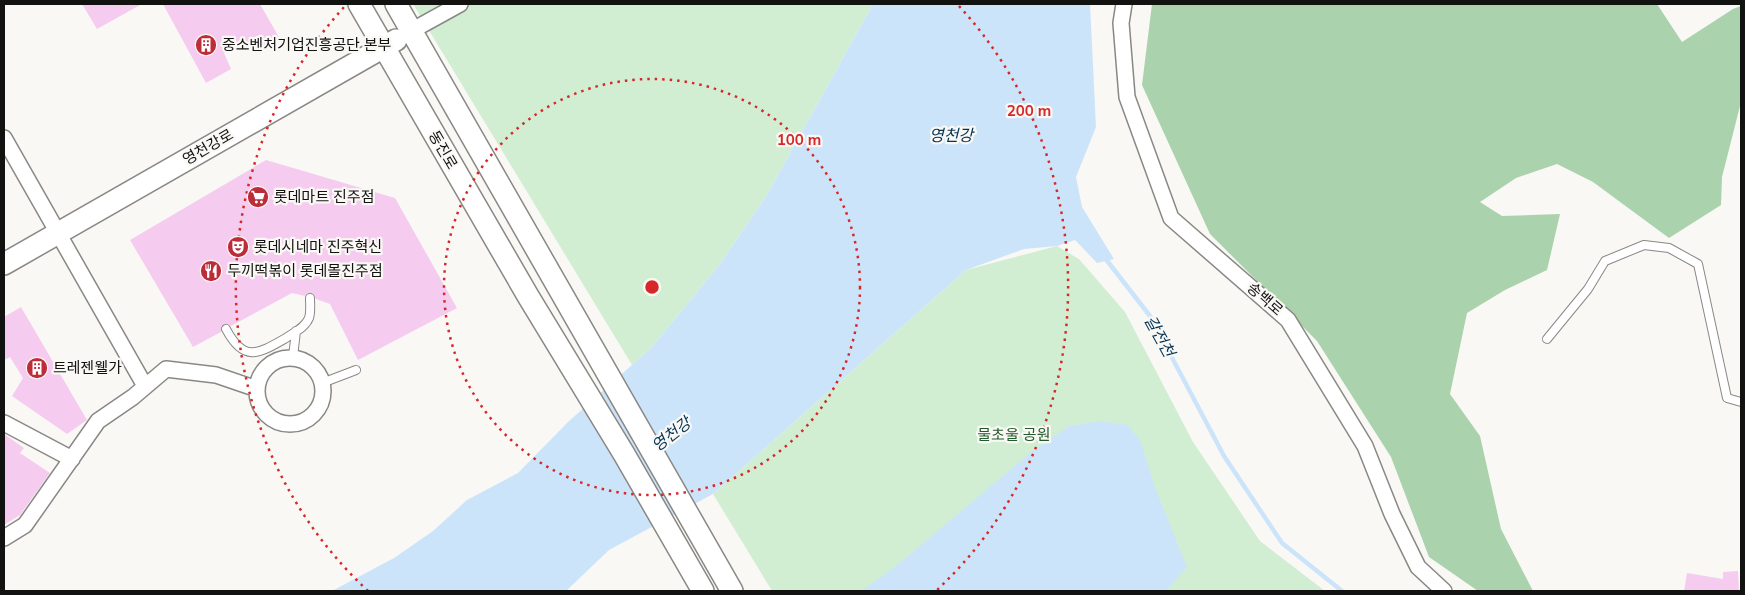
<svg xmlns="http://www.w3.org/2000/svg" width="1745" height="595" viewBox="0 0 1745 595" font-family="Mulish,'Noto Sans KR',sans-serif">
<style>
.green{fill:#d1eed3}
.forest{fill:#aad2ad}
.water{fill:#cce4fa}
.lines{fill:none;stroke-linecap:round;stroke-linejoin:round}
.stream{stroke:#cce4fa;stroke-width:4.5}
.building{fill:#f5ccef}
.lane-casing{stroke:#8a8885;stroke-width:10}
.street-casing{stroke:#8a8885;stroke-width:18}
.secondary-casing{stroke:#8a8885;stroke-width:24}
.lane{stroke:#fff;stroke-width:8}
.street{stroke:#fff;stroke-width:15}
.secondary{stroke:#fff;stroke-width:21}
.ring{fill:none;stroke:#d62828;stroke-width:2.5;stroke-dasharray:2.5 5}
.labels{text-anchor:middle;stroke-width:4.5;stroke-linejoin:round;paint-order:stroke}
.poi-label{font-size:15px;fill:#121211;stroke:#faf8f5;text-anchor:start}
.street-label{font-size:15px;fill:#121211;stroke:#faf8f5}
.park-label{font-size:15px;fill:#235b2c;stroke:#faf8f5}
.water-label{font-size:16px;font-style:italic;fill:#033455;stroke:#faf8f5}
.centre{fill:#d62828;stroke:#faf8f5;stroke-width:2.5}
.ring-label{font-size:15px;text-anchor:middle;font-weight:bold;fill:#d62828;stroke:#faf8f5;stroke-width:4.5;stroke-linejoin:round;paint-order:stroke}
</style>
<rect width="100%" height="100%" fill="#faf8f5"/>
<path class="green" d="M413,4H873L765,198L719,265L651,348L632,365Z
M1057,246L1079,259L1125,312L1193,442L1260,541L1325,591H772L713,494L966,270Z"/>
<path class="forest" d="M1152,4H1657L1682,42L1733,9L1741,6V102L1722,177L1721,205L1669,238L1593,182L1557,164L1516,178L1480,202L1502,216L1560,214L1547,270L1505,290L1467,313L1450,394L1480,436L1501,529L1533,591H1478L1429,557L1391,457L1317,341L1210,234L1142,85Z"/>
<path class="water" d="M873,4H1090L1096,127L1076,177L1082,207L1114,259L1097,263L1075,240L1057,246L1024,249L966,270L713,494L609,550L566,591H332L394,558L433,531L467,500L518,473L568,422L651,348L719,265L765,198Z
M1099,421L1128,425L1141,442L1154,485L1187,567L1166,591H861L896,566L1031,452L1069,426Z"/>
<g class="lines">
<path class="stream" d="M1105,258L1150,316L1224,456L1282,543L1342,591"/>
</g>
<path class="building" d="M82,4H142L97,29Z
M163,4H260L280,39L255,53L247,41L224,53L231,69L206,83Z
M266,160L395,198L457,308L358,360L330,304L316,299L312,293H308L305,296L292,293L231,326L224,324L221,332L193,347L130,240Z
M21,307L87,420L67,434L12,396L23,378L10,357L4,360V317Z
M4,434L24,448L20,453L50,473L20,515L4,525Z
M1738,571L1739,591H1684L1687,573L1723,579V572Z"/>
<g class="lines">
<g class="lane-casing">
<path id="lane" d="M226,329C244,363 258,354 286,338C294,332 305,328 309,318C311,312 310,304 310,298
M1547,339L1588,289L1605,261L1644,245L1669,248L1698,264L1727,398L1741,402
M293,357L296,331
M322,383L356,370"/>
</g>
<g class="street-casing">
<path id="street" d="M1124,4L1121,23L1127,97L1171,218L1288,320L1365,446L1392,514L1418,567L1444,591
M411,31L460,4
M4,138L145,386
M257 391a33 33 0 1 1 66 0a33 33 0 1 1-66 0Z
M4,423L72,459
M4,538L25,525L98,421L133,397L166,369L216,375L257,389"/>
</g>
<g class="secondary-casing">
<path id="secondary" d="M359,4L528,296L624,454L703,591
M396,4L732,591
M4,264L396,40"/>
</g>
<use href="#lane" class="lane"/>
<use href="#street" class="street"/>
<use href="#secondary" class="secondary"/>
</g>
<g class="ring">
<circle cx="652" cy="287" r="208"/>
<path d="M368 591A416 416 0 0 1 345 6M959 6A416 416 0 0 1 936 591"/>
</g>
<defs>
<g id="building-disc" transform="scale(1.125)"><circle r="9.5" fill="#bd2c39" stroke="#faf8f5"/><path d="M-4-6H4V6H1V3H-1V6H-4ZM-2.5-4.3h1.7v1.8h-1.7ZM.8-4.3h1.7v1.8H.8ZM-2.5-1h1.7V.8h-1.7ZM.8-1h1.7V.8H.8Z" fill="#fff"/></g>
<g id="supermarket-disc" transform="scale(1.125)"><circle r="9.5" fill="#bd2c39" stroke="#faf8f5"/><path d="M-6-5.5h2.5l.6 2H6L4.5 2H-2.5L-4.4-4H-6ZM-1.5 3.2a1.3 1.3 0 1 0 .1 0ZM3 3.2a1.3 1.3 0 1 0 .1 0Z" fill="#fff"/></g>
<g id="theatre-disc" transform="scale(1.125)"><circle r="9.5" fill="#bd2c39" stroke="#faf8f5"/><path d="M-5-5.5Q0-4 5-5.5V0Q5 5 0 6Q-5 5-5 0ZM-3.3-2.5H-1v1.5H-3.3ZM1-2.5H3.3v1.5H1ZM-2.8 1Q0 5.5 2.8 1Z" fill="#fff"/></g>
<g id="restaurant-disc" transform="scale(1.125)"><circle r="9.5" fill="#bd2c39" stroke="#faf8f5"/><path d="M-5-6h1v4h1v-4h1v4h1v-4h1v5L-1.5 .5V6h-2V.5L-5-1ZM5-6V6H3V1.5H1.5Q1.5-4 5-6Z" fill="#fff"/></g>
</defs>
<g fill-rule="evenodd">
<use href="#building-disc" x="206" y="45"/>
<use href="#supermarket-disc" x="258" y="197"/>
<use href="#theatre-disc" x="238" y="247"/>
<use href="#restaurant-disc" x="211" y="271"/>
<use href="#building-disc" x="37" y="368"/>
</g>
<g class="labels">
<g class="poi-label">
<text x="222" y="50">중소벤처기업진흥공단 본부</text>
<text x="274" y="202">롯데마트 진주점</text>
<text x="254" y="252">롯데시네마 진주혁신</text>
<text x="227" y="276">두끼떡볶이 롯데몰진주점</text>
<text x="53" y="373">트레젠웰가</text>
</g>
<g class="street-label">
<text transform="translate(208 147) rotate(-30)" y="5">영천강로</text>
<text transform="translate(443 150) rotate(60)" y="5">동진로</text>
<text transform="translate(1265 299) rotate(41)" y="5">송백로</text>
</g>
<g class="park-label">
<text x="1014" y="440">물초울 공원</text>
</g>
<g class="water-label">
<text x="951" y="141">영천강</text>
<text transform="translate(1160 336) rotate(61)" y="6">갈전천</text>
<text transform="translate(671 434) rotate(-38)" y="6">영천강</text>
</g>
</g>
<circle cx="652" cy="287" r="8" class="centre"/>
<g class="ring-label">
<text x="1029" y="116">200 m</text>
<text x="799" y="145">100 m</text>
</g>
<rect width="1745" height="595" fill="none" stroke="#121211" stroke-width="10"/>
</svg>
